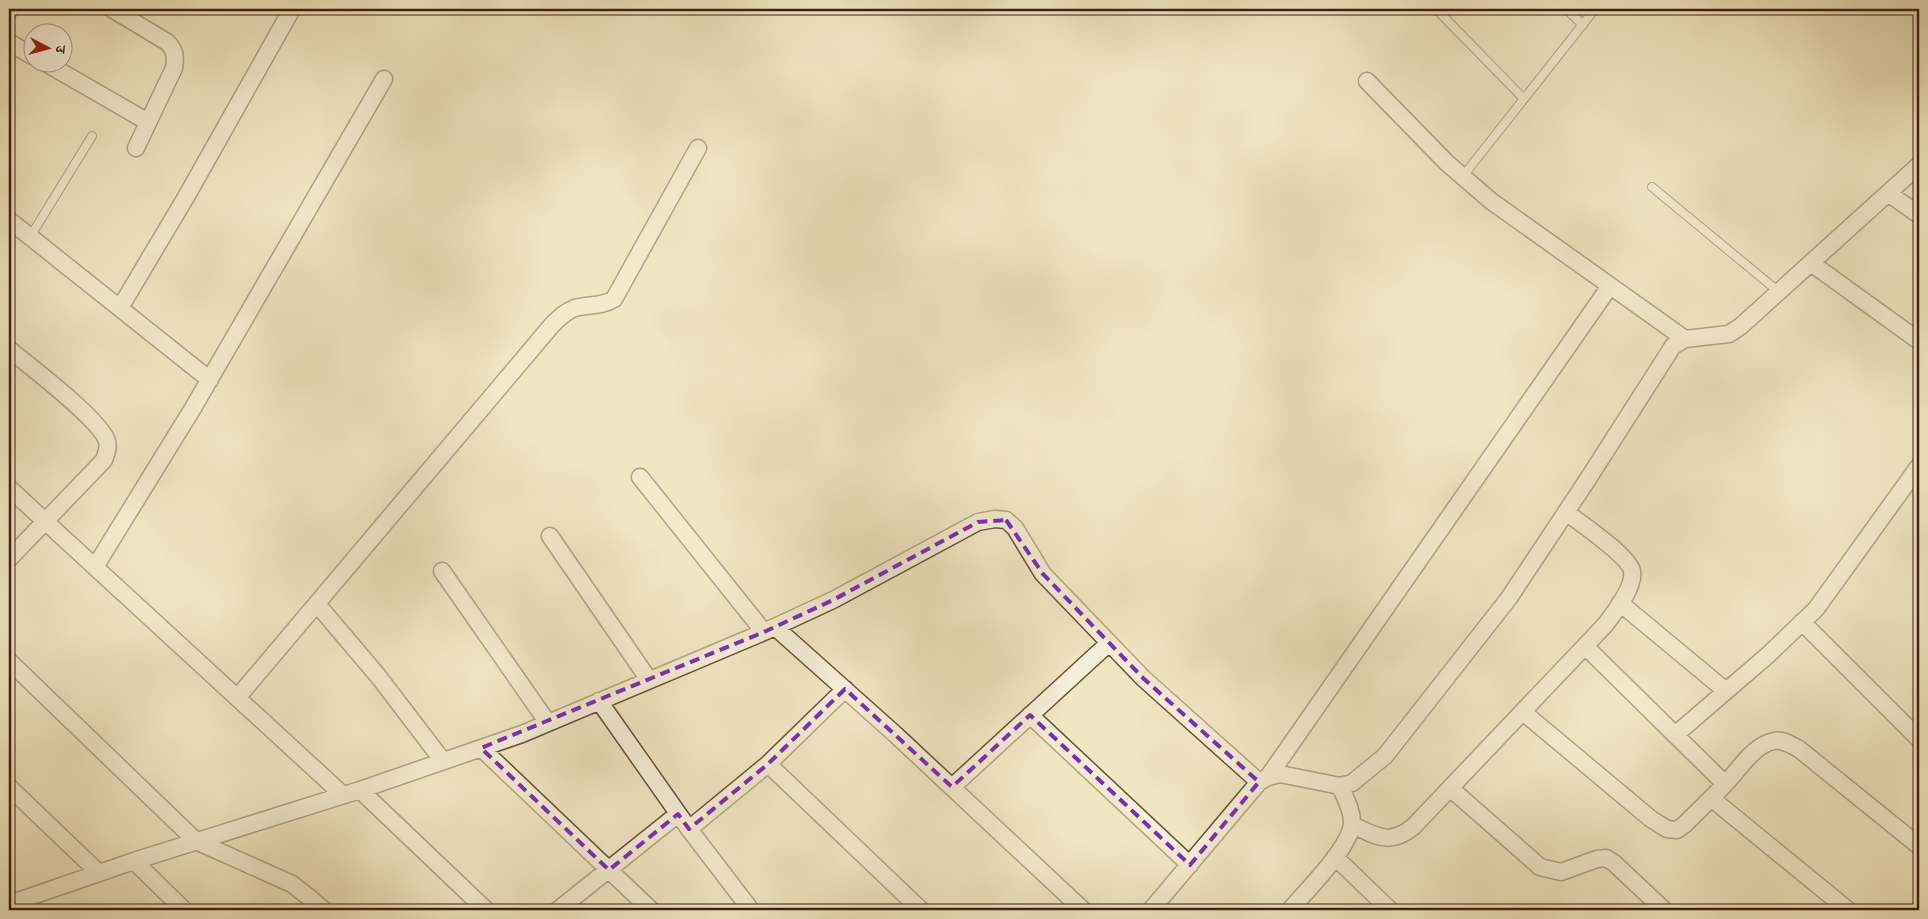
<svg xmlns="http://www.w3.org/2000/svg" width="1928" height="919" viewBox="0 0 1928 919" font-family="'IM FELL French Canon','Noto Serif Devanagari',serif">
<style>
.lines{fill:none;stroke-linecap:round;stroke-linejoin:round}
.service-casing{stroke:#69523b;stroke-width:10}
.minor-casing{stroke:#69523b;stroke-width:19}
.service{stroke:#f6efd7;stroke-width:8}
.minor{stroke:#f6efd7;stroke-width:16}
.marked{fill:none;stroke:#7b2cbf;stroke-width:4;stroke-dasharray:10 6;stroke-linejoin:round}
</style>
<rect width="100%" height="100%" fill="#f1e6c2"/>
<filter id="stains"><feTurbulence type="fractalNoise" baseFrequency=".004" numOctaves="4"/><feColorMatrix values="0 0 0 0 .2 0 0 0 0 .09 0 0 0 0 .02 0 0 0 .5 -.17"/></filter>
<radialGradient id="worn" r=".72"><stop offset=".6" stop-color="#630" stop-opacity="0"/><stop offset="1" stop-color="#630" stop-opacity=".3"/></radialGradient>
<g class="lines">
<g class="service-casing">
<path id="service" d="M1566,9L1583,25
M1439,12L1524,99
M1463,176L1595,9
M1652,187L1779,292
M30,237L92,136"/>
</g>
<g class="minor-casing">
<path id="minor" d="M112,9L167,42C175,50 176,56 174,68L136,148
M9,11L10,9
M9,42L32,56
M44,62L148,122
M1367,81L1447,163L1491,201L1685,339
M1888,193L1919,215
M9,220L210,380
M1811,263L1919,341
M120,308L186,197L292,9
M9,349C29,366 100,419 107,441C109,448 106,454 104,460L9,559
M640,477L764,632
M9,488L343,795
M550,536L649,680
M95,567L193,408L384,79
M442,571L548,723
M1620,603L1726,691
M317,604L378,676L443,761
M1802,622L1919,739
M775,627L896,735L1083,910
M1585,646L1725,784
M9,661L196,841L292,884L311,899L324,910
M237,698L552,325C559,318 566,311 575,308C589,304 601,307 614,299L698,148
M599,701L689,829L751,910
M1523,712L1651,819L1667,829L1677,830L1684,825C1698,811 1712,798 1725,784C1739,770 1753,745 1774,741C1783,739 1791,745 1799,749L1919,846
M1030,715L1190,865
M1675,735L1768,655L1816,609L1919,466
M481,748L651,910
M768,764L921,910
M1268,777L1610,286
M9,787L99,873
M952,787L1109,643
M1450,788L1540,867L1561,872L1597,859L1606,858L1614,863L1664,910
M360,790L486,910
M1711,798L1848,910
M1352,825C1377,836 1389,846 1413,827L1605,625C1614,613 1635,587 1632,571C1629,556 1580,523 1566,512
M689,829L768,764L845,689
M1335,857L1390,910
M134,861L184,910
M9,904L134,861L360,790L522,734L764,632L833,600L978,522L995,519L1006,520L1015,528L1043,574L1143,678L1259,782
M558,910L678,814
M1151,910L1259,782L1268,777L1280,774L1340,786L1352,783L1385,756L1509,598L1588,479L1673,346L1685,339L1729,334L1741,326L1919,165
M1290,910C1306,891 1352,846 1352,822C1352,809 1345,798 1340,786"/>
</g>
<use href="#service" class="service"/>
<use href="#minor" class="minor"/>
</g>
<path d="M0 0H1928V919H0ZM1006,520L1043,574L1143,678L1259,782L1190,865L1030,715L952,787L845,689L768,764L689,829L678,814L609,870L481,748L764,632L833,600L978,522Z" fill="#f1e6c2" fill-opacity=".55" fill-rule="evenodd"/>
<path class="marked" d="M1006,520L1043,574L1143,678L1259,782L1190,865L1030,715L952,787L845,689L768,764L689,829L678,814L609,870L481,748L764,632L833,600L978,522Z"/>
<rect width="1928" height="919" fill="none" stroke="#f1e6c2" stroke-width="30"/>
<rect x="10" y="10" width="1908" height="899" fill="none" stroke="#3c200e" stroke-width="2.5"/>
<rect x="15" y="15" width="1898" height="889" fill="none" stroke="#3c200e"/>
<g transform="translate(48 48) rotate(96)"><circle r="24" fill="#f6efd7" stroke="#ac9c87"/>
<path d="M0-4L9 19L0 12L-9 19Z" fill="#8f2418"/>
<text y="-8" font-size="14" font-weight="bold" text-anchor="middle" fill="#3c200e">उ</text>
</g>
<rect width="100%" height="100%" filter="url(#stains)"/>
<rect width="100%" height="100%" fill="url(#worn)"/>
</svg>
